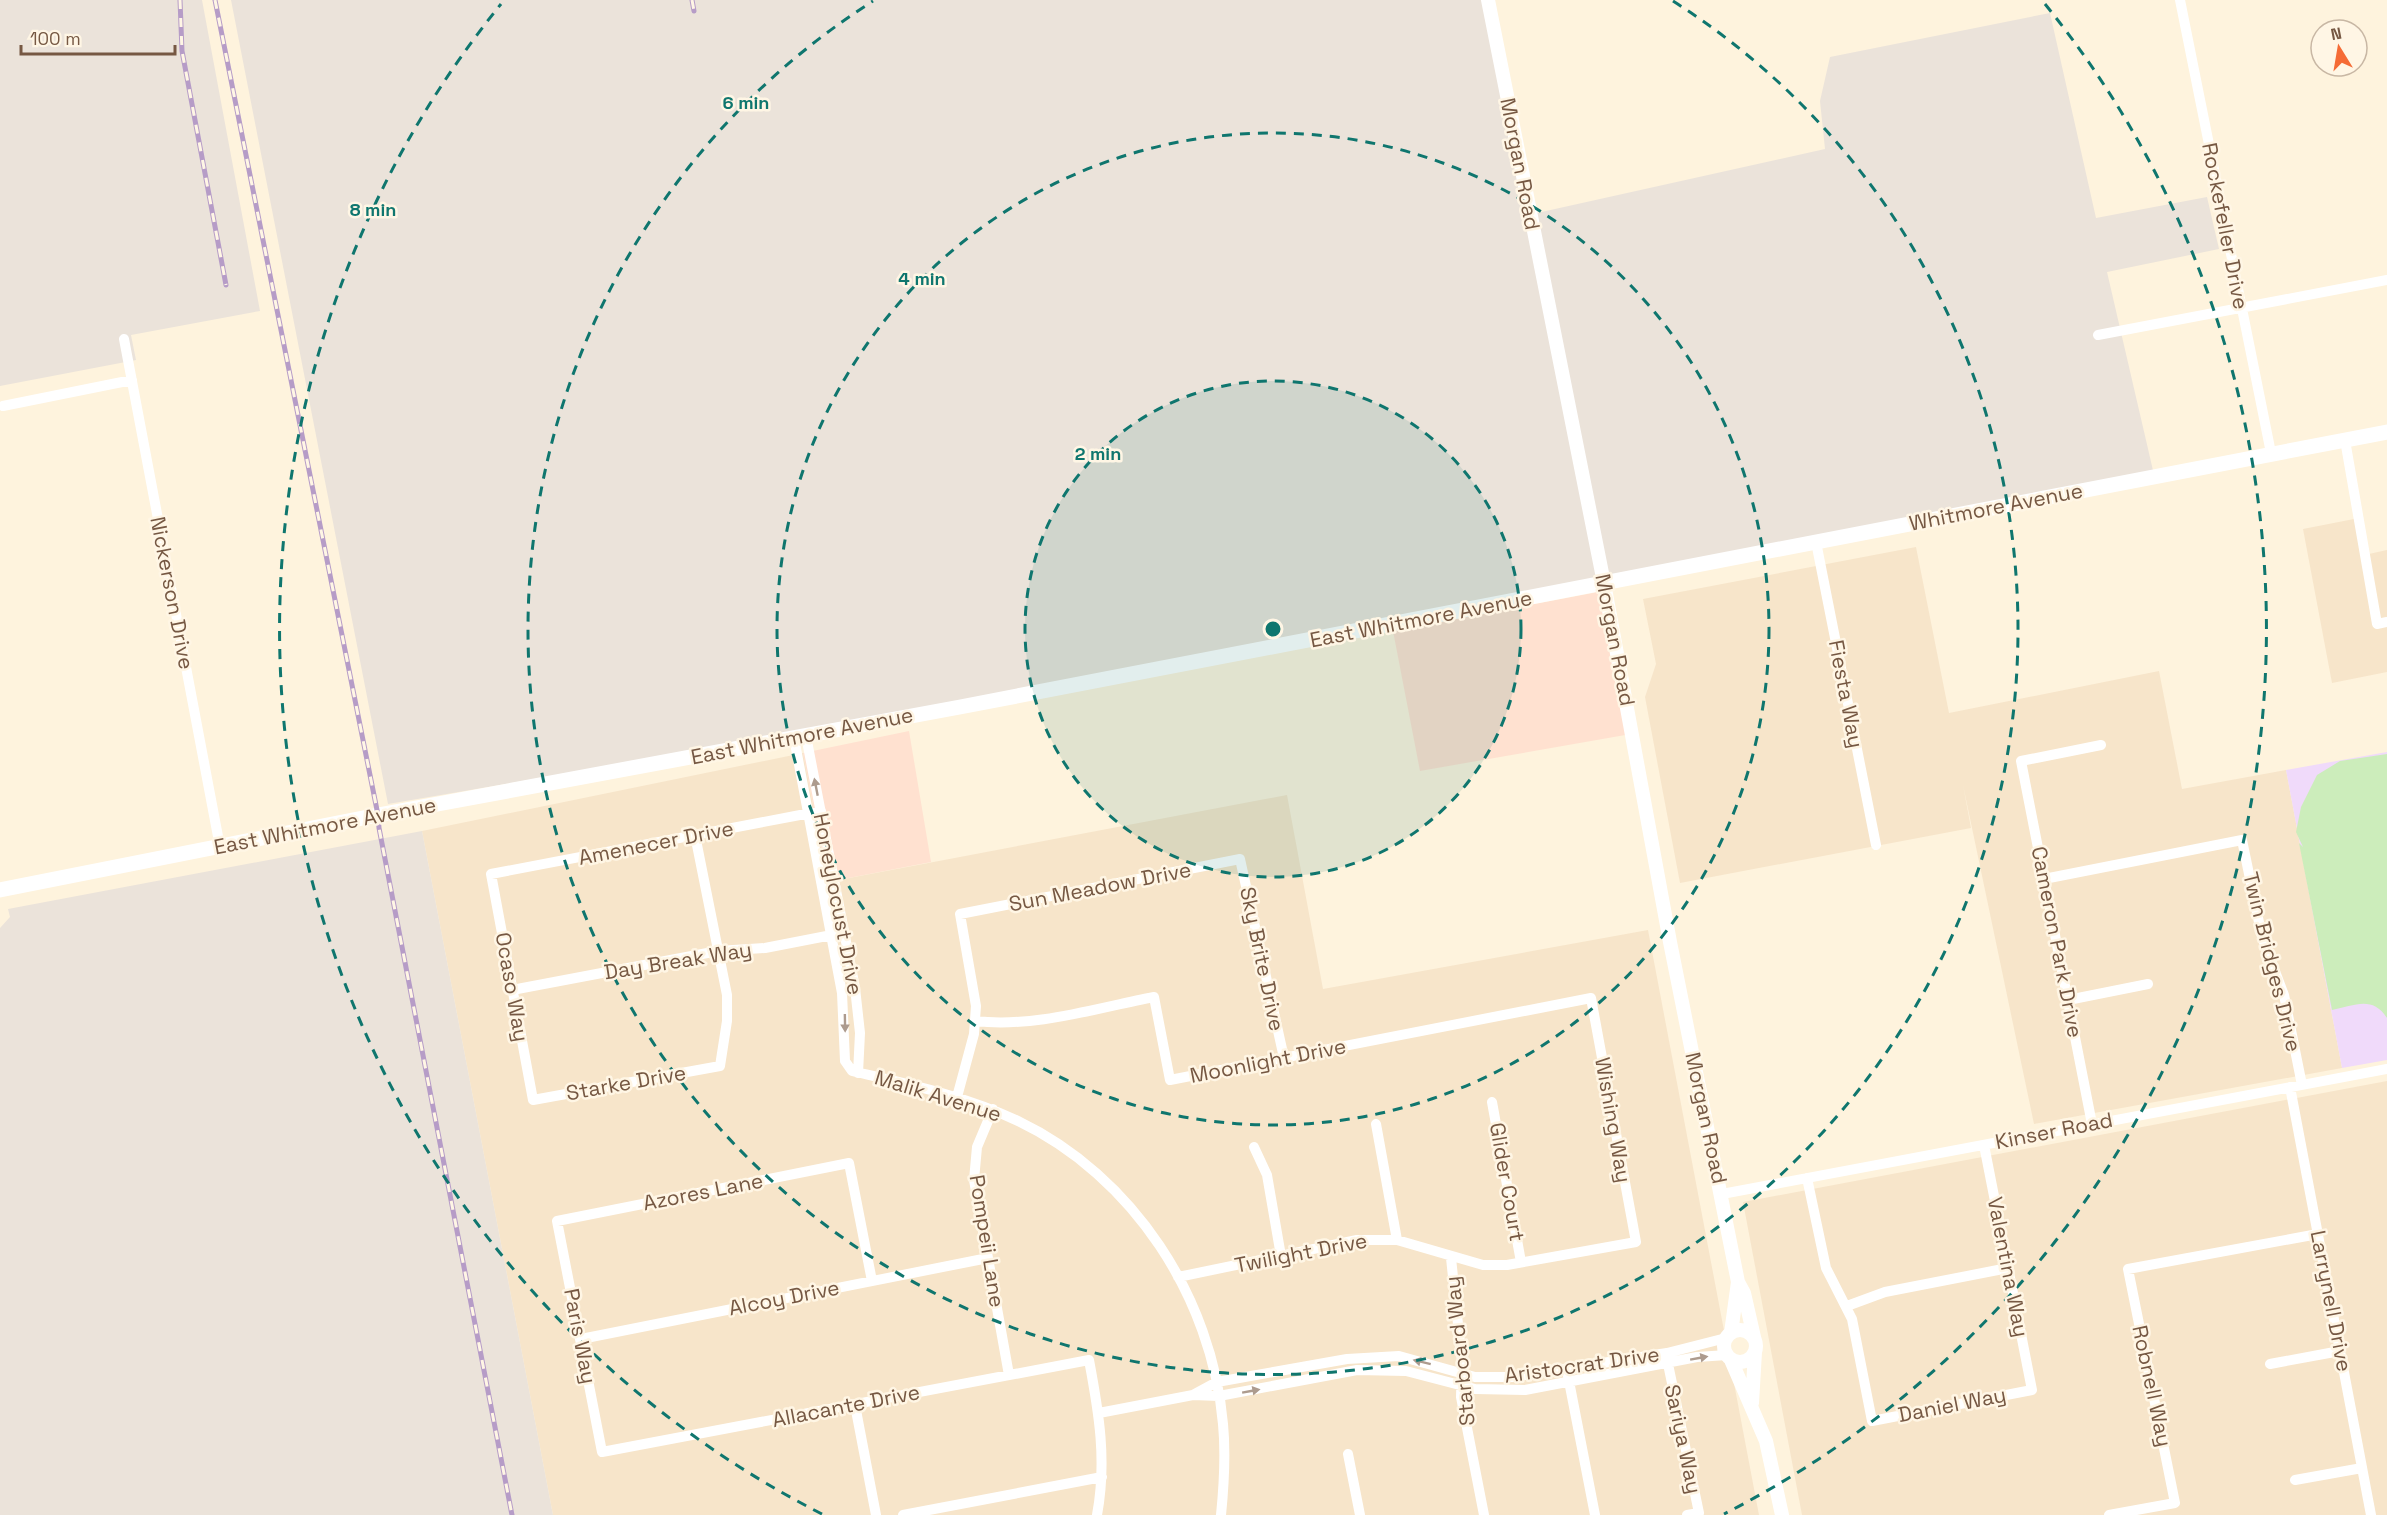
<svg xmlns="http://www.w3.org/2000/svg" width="2387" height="1515" viewBox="0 0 2387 1515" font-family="'Space Grotesk',sans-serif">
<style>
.residential{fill:#f7e5ca}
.commercial{fill:#ffe1d0}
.industrial{fill:#ebe3da}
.education{fill:#f0dafa}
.green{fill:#ccedbb}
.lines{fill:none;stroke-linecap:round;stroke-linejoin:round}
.minor{stroke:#fff;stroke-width:10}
.tertiary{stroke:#fff;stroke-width:14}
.secondary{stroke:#fff;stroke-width:15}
.rail-casing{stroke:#b69cc7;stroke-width:5}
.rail{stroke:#fff6e5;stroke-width:3;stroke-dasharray:9;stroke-linecap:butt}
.oneway{fill:#ad9b8e}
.ring{fill:none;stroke:#0f766e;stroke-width:3;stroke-dasharray:10 8}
.labels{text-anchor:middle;stroke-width:5;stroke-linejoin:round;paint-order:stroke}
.street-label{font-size:21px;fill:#765843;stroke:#fff6e5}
.centre{fill:#0f766e;stroke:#fff6e5;stroke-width:3}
.ring-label{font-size:18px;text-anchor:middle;font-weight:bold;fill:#0f766e;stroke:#fff6e5;stroke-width:5;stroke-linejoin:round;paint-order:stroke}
</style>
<rect width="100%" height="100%" fill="#fef3dd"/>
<path class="residential" d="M2354,519L2369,554L2387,550V672L2332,683L2303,529Z
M1916,547L1949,713L2159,671L2182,789L2286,770L2342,1068L2034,1124L1963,785L1971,828L1680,883L1645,697L1656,664L1643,599Z
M803,753L828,882L1287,795L1323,989L1648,930L1759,1515H553L422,831Z
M2387,1081V1515H1802L1743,1202Z"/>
<path class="commercial" d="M1598,592L1631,734L1420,771L1393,631Z
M909,731L931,862L828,882L803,753Z"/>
<path class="industrial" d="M0,0H202L260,311L131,335L136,360L0,386Z
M231,0H1482L1528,215L1825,149L1820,101L1830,57L2050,13L2096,218L2207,197L2219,249L2107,272L2155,479L986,702L388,804Z
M422,831L553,1515H0V928L10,917L8,909Z"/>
<path class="education" d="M2387,752V1060L2342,1068L2286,770Z"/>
<path class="green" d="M2387,754V1018C2372,995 2354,1006 2332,1010L2299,843L2303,847L2296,832L2301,807L2317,775L2340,761Z"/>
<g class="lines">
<path class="minor" d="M2180,0L2271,453
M2098,335L2387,280
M124,339L220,847
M3,406L132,380
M2345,440L2377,624L2387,622
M1816,542L1876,845
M806,736L855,988L860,1033L858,1073
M794,738L842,993L845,1061L852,1071C908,1084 966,1096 1018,1121C1133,1176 1212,1297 1223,1424C1226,1455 1224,1485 1221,1515
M695,835L727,995V1021L720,1066L533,1100L491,874L821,811
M2044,879L2242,840L2262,937L2284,995L2302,1085
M512,990L718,951L765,948L837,934
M2068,1000L2148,984
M975,1021C1035,1028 1096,1008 1154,997L1170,1080L1591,998L1636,1242L1507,1265H1483L1397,1240H1357L1178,1277
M2290,1087L2371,1515
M957,1097L974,1034L976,1006L960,914L1240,859L1284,1058
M1492,1102L1521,1262
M993,1109L977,1147L974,1180L1009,1375
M1376,1124L1397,1240
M2092,1124L2021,761L2101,745
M1254,1147L1267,1175L1281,1256
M1807,1178L1826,1268L1852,1319L1872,1421L2032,1390L1984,1145
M1722,1194L2387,1069
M1451,1258L1462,1362L1461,1397L1484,1515
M872,1281L849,1163L557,1221L602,1452L1089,1360C1099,1413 1107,1461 1097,1515
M1847,1306L1885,1292L2008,1268
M581,1339L988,1258
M1668,1364L1699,1513L1687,1515
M2270,1364L2340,1351
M1568,1376L1595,1515
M1193,1395L1217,1382L1347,1359L1399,1356L1475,1377H1512L1667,1353L1726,1338
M855,1405L876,1515
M1099,1413L1193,1395L1219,1396L1357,1370L1406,1371L1475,1389L1525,1390L1697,1357L1727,1355
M1348,1454L1360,1515
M2295,1480L2362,1468
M903,1515L1102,1477
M2109,1515L2175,1503L2128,1269L2318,1234"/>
<path class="tertiary" d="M1488,0L1604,583L1670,942L1738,1282L1744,1293L1754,1337
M1724 1346a16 16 0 1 1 32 0a16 16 0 1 1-32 0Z
M1731,1333L1738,1282
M1731,1360L1766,1441L1782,1515
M1752,1403L1755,1352"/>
<path class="secondary" d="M0,890L378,815L960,707L2387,432"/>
<g class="rail-casing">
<path id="rail" d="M180,0L182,51L226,285
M215,0L378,815L379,828L512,1515
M692,0L694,11"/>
</g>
<use href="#rail" class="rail"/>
</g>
<defs><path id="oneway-solid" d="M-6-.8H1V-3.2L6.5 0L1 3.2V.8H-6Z" transform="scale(1.5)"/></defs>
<g class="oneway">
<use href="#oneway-solid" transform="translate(816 787) rotate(-101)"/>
<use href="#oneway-solid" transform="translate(845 1023) rotate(89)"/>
<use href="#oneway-solid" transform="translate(1699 1358) rotate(-10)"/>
<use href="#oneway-solid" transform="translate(1422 1362) rotate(-166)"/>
<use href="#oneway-solid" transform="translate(1251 1391) rotate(-10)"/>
</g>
<circle cx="1273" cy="629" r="248" fill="#0f766e" fill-opacity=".12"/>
<g class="ring">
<circle cx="1273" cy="629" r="248"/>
<circle cx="1273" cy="629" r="496"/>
<path d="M1673 1A745 745 0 1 1 873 1"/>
<path d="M822 1514A993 993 0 0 1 501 4M2045 4A993 993 0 0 1 1724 1514"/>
</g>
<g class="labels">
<g class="street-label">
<text transform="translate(1520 164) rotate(79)" y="7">Morgan Road</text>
<text transform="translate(2225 226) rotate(79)" y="7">Rockefeller Drive</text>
<text transform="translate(1996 507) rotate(-11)" y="7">Whitmore Avenue</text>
<text transform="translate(172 593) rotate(79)" y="7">Nickerson Drive</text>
<text transform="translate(1421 619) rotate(-11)" y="7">East Whitmore Avenue</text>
<text transform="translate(1615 640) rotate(79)" y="7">Morgan Road</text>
<text transform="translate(1846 694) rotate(79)" y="7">Fiesta Way</text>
<text transform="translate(802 736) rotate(-11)" y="7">East Whitmore Avenue</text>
<text transform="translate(325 826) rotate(-11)" y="7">East Whitmore Avenue</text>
<text transform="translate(656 843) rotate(-11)" y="7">Amenecer Drive</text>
<text transform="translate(1100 887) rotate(-11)" y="7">Sun Meadow Drive</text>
<text transform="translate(838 904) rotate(79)" y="7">Honeylocust Drive</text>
<text transform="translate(2057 942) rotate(79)" y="7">Cameron Park Drive</text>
<text transform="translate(1262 959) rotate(78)" y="7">Sky Brite Drive</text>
<text transform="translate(678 961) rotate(-9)" y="7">Day Break Way</text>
<text transform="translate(2272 962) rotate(76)" y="7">Twin Bridges Drive</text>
<text transform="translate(512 987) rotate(80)" y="7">Ocaso Way</text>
<text transform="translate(1268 1061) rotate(-11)" y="7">Moonlight Drive</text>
<text transform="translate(626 1083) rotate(-10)" y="7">Starke Drive</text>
<text transform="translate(938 1096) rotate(17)" y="7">Malik Avenue</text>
<text transform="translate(1706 1118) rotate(78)" y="7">Morgan Road</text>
<text transform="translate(1613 1120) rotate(80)" y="7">Wishing Way</text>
<text transform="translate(2054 1131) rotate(-11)" y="7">Kinser Road</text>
<text transform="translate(1507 1182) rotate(80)" y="7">Glider Court</text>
<text transform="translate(703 1192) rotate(-11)" y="7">Azores Lane</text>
<text transform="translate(987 1241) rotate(81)" y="7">Pompeii Lane</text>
<text transform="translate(1301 1253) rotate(-11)" y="7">Twilight Drive</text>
<text transform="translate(2008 1267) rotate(79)" y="7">Valentina Way</text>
<text transform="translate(784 1298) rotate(-11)" y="7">Alcoy Drive</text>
<text transform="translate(2331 1301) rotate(79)" y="7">Larrynell Drive</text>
<text transform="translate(580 1336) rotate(79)" y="7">Paris Way</text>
<text transform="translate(1460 1351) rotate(-96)" y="7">Starboard Way</text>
<text transform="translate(1582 1365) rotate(-8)" y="7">Aristocrat Drive</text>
<text transform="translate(2152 1386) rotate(78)" y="7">Robnell Way</text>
<text transform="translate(1952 1405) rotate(-11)" y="7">Daniel Way</text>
<text transform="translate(846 1406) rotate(-11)" y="7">Allacante Drive</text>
<text transform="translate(1683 1439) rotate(78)" y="7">Sariya Way</text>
</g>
</g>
<circle cx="1273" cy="629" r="9" class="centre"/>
<g class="ring-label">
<text x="746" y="109">6 min</text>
<text x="373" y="216">8 min</text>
<text x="922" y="285">4 min</text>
<text x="1098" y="460">2 min</text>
</g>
<g transform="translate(2339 48) rotate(349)"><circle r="28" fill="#fff6e5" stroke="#c8b7a4" stroke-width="1.5"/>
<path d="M0-4.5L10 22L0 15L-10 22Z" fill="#f56b35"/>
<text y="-9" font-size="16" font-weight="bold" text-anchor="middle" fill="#765843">N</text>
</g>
<path d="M21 45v9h154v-9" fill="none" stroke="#765843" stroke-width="3"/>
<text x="30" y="45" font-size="18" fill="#765843" stroke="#fff6e5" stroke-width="4.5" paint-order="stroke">100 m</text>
</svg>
